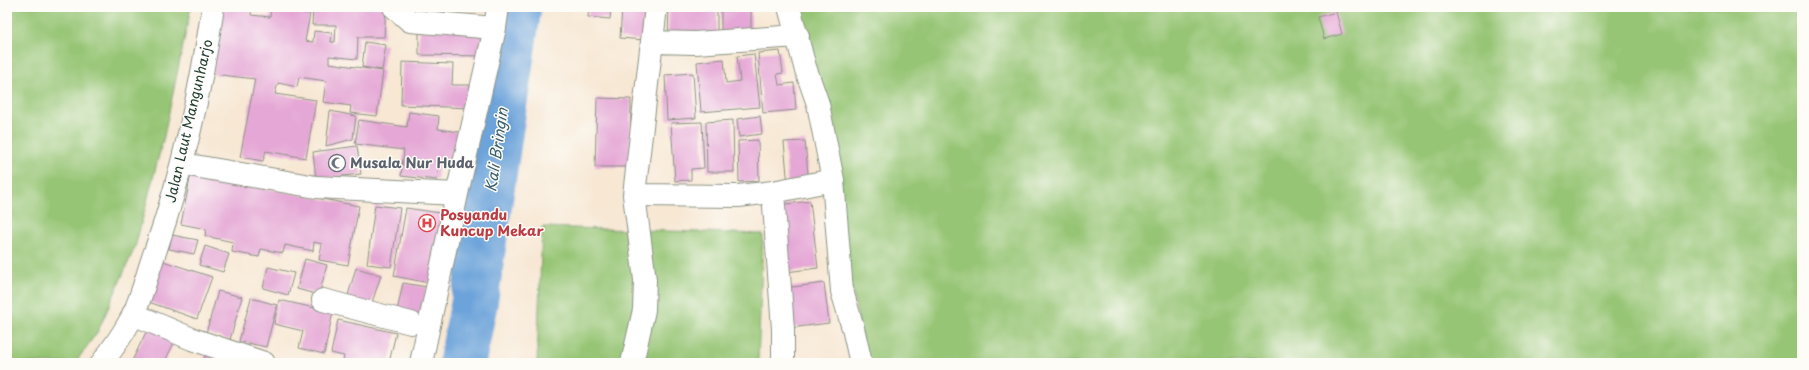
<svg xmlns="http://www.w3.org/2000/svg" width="1809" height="370" viewBox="0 0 1809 370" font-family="'Playpen Sans',sans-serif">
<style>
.green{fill:#96c574;stroke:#5a8154}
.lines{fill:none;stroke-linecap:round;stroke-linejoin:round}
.river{stroke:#6ca3da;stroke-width:47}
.building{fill:#e5a7d6}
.minor-casing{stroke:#8b9284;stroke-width:24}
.minor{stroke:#fff;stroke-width:22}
.labels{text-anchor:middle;stroke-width:3;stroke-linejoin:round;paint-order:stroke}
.street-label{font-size:14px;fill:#1f3d34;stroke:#fdfcf7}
.worship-label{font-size:14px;font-weight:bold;fill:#5b616d;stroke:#fdfcf7;text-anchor:start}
.health-label{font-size:14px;font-weight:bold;fill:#be3a42;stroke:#fdfcf7;text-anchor:start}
.water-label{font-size:15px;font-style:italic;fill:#3a616e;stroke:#fdfcf7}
</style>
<rect width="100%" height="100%" fill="#fdfcf7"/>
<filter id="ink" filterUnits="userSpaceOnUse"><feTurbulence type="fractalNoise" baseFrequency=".025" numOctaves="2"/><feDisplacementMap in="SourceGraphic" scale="8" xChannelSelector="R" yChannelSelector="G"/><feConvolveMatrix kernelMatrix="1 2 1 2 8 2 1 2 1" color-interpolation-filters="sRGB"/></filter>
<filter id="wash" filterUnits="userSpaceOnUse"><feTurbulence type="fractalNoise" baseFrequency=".012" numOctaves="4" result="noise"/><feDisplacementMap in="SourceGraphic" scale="16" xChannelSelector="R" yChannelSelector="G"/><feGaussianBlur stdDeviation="0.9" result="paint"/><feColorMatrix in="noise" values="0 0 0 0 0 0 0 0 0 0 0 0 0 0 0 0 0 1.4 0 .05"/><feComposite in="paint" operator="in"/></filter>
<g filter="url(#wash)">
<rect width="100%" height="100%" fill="#f7e7d3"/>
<path class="green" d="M7,7H191L164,136L135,247L98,331L75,363H7Z
M795,7H1802V363H867Z
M542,227L763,234L758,363H537Z"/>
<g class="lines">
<path class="river" d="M462,363L474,304L518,7"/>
</g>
<g id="blocks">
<path class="building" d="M222,7H252L251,15L270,17L271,8L310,14L305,41L313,42L314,31L332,33L331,42H335L336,25H312L313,7H386L384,37H358L357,59L329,56V63L383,71L377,116L350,113L351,106L323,102L326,81L299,77L297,87L278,83L275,94L316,100L306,158L266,151L263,161L240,157L255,79L213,74Z
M409,7H487V11L444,8L443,18H409Z
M589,7H611L610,19L588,17Z
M622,7H647L644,40L620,38Z
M669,7H717V38H668Z
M721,7H751V35H721Z
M1336,12L1342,34L1324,39L1318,17Z
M419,30H485V56L419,55Z
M365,42L386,45L382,70L362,67Z
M780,51L783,73L777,74L779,85L794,83L796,110L763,113L758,53Z
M754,54L760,107L701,112L697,62L724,59L726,83L740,81L737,56Z
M402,62L453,64L452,85H470L469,108L401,105Z
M693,73L696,118L667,120L665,75Z
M597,98L631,99L630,167H595Z
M330,111L356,116L353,139L326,146Z
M409,112L439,116L438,129L460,132L456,165L439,163L437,180L401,176L404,150L355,144L359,120L407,127Z
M760,116L762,134L739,137L737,119Z
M733,120L734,172H707L706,122Z
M702,122L704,168L691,169V180L675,181L671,123Z
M758,140L759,181L739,182L738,141Z
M805,141L808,174L788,186L784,142Z
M357,146L361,174L316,179L313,152Z
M191,174L359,206L348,265L319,260L322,244L314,242L313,251L285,245L283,253L261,249L259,257L232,252L233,242L205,236L206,229L181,224Z
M810,201L818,268L786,272L778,205Z
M375,205L400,208L391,267L367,264Z
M406,208L447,214L434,284L394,276Z
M172,235L198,240L194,254L169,249Z
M205,246L229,254L223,272L199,265Z
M157,259L212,277L197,319L143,300Z
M305,259L327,265L319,295L297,289Z
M268,267L294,273L288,295L263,288Z
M356,268L381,275L370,309L346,302Z
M403,283L427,287L419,321L396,316Z
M824,283L829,323L790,328L785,288Z
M218,291L242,297L230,340L206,333Z
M251,298L277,305L266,347L239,341Z
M279,300L333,312L324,354L299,348L303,331L274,324Z
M338,320L396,333L389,363H349L343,362L344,356L331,353Z
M149,326L176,339L164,363H131Z
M206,353L239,363H203Z
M830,360V363H786V362Z"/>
</g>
</g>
<g filter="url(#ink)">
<use href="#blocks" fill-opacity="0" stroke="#8b9284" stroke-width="1"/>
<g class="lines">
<g class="minor-casing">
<path id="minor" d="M394,7L410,21L495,28
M789,7L805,67L818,104L833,180L842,291L853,328L861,363
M652,42L695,43L798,36
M183,164L316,187L457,194
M773,192L783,329V363
M634,195L738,196L773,192L833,180
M323,300L411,323
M133,314L192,339L264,363
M102,363C113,348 125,332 133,315C143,294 148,270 156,249C183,170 201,89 213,7
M421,363L457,194L495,28L498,7
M632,363L644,310L645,280L634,195L656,7"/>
</g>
<use href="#minor" class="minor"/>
</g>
</g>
<defs>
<g id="mosque-ring" transform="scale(0.9)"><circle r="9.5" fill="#fdfcf7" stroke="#6b7280" stroke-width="1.5"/><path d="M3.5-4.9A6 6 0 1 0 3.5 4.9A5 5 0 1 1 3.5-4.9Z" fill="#6b7280"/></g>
<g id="hospital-ring" transform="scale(0.9)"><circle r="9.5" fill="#fdfcf7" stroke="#e0444e" stroke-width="1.5"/><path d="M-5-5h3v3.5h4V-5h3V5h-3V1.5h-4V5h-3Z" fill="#e0444e"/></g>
</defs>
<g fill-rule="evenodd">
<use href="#mosque-ring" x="337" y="163"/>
<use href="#hospital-ring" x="427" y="223"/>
</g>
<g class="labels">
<g class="street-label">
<text transform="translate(189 121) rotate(-77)" y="5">Jalan Laut Mangunharjo</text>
</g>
<g class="worship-label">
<text x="350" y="168">Musala Nur Huda</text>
</g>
<g class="health-label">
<text x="440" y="220">Posyandu<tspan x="440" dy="16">Kuncup Mekar</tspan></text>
</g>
<g class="water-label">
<text transform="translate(497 150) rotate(-82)" y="5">Kali Bringin</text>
</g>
</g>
<rect width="1809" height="370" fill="none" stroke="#fdfcf7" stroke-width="24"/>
</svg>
